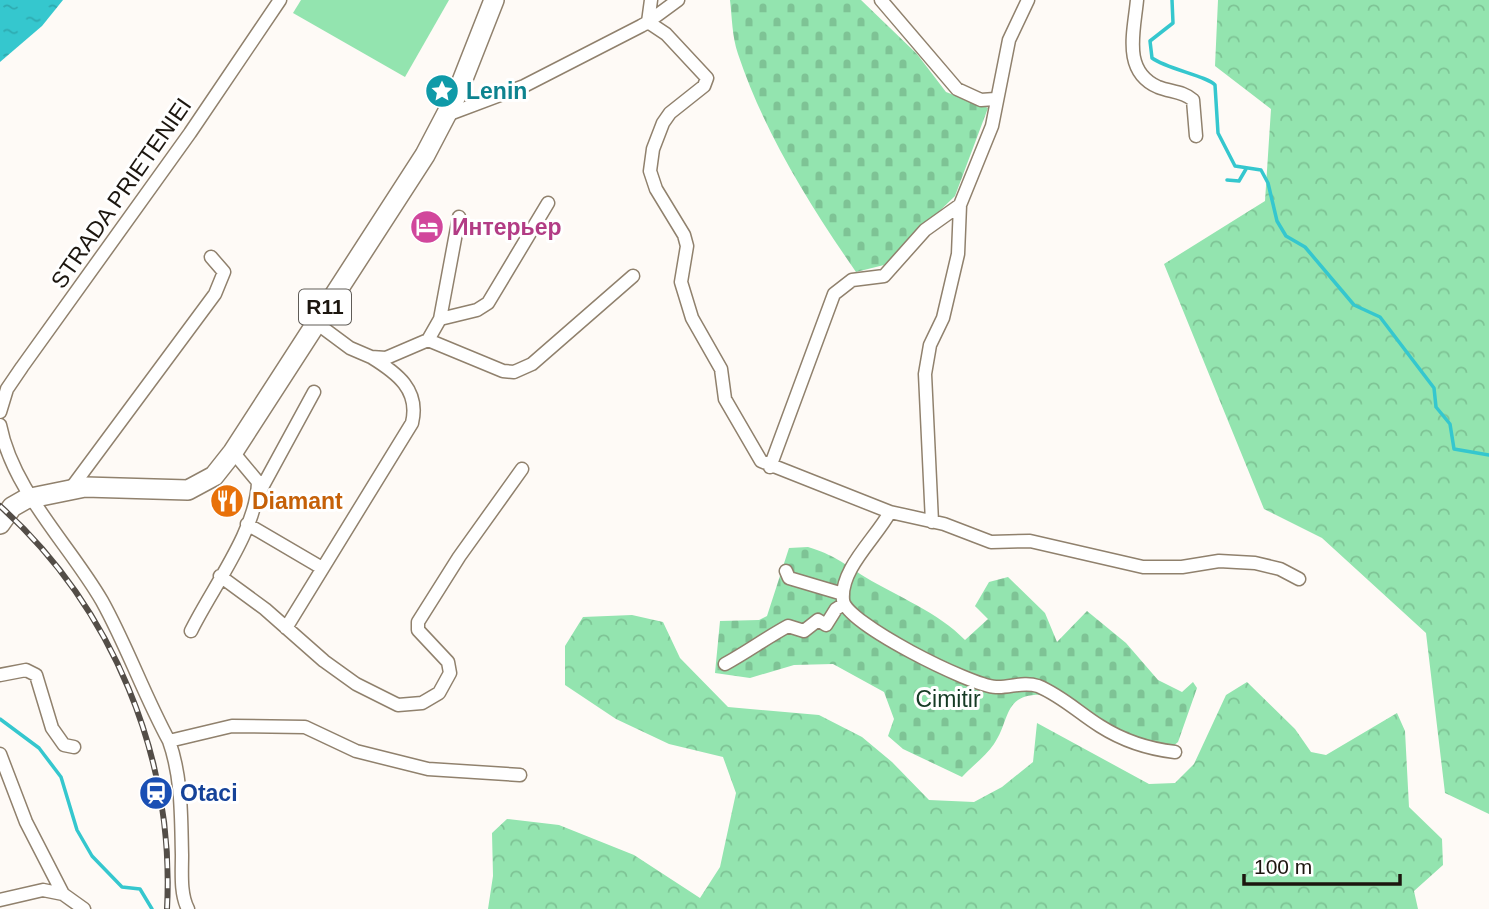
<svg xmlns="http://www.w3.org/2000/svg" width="1489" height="909" viewBox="0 0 1489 909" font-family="Arial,sans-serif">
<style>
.forest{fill:url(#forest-crowns)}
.cemetery{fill:url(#cemetery-stones)}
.pitch{fill:#93e4af}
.water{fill:url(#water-ripples)}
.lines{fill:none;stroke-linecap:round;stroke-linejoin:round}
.stream{stroke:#35c7ce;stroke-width:3.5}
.minor-casing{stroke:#90816d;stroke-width:15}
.primary-casing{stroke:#90816d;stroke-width:22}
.minor{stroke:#fff;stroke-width:12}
.primary{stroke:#fff;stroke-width:19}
.rail-casing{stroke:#534d47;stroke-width:6}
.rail{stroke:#fff;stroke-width:3.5;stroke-dasharray:10;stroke-linecap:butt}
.labels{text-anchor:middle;stroke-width:6;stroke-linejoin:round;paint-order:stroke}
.shield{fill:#fff;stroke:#605c57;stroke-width:2}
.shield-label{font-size:21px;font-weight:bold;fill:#1c160f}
.culture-label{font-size:23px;font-weight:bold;fill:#0d838f;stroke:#fff;text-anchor:start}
.street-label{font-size:23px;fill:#1c160f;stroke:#fff}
.hotel-label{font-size:23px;font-weight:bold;fill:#b23c85;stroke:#fff;text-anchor:start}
.food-label{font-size:23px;font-weight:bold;fill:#c56008;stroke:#fff;text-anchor:start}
.park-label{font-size:23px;fill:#163b25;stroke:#fff}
.transit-label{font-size:23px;font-weight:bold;fill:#164399;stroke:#fff;text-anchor:start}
</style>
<defs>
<pattern id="forest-crowns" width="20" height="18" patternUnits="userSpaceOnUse" patternTransform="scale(1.75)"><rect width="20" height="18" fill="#93e4af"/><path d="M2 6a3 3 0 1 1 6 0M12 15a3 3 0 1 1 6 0" fill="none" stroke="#7ec395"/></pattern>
<pattern id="cemetery-stones" width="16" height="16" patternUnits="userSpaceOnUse" patternTransform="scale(1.75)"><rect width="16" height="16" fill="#93e4af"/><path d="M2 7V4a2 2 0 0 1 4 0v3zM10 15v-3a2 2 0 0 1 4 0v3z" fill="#7ec395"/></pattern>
<pattern id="water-ripples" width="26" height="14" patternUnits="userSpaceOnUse" patternTransform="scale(1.75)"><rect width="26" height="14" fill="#35c7ce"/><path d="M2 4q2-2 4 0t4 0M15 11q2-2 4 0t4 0" fill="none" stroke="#2eaab0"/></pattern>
</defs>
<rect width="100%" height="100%" fill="#fefaf6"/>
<path class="forest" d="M1218,0H1489V814L1445,793L1426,633L1322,538L1264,509L1164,264L1265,201L1271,109L1215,66Z
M632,615L663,622L680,658L728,707L819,715L862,737L892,762L929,800L974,802L1002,787L1033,762L1037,723L1149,784L1175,783L1194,764L1226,695L1247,682L1295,729L1311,752L1326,755L1397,713L1405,731L1409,807L1442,839L1443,865L1414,891L1418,909H488L493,876L492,833L507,819L559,825L634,855L700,898L720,867L736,793L723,757L669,744L616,719L565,685V646L583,617Z"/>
<path class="cemetery" d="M730,0H861L917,54L946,92L988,108L955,196L884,265L856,272C809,204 764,132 738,54C732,37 732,17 730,0Z
M808,547C834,555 843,563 865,577C898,597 938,612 965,640L988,619L975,606L989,582L1008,577L1045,613L1057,642L1087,611L1126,643L1158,680L1182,692L1193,682L1197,688L1178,742L1172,747L1154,749L1046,695C1002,692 1011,720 994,744C986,756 972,766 962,777L903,749L888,736L894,719L884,692L833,664L794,665L750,678L715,673L720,621L759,620L767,616L789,548Z"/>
<path class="pitch" d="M301,0H449L405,77L293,13Z"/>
<path class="water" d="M0,0H63L42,26L0,62Z"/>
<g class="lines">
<path class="stream" d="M1172,0L1173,23L1150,41L1152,58C1167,69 1207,76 1215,85L1218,133L1235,166L1261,170L1268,183L1277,221L1286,236L1305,247L1354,305L1380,317L1434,388L1436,407L1450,424L1454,449L1489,455
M1227,180L1239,181L1246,169
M0,719L39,748L61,777L77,830L92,856L122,887L140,889L152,909"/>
<g class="minor-casing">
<path id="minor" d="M881,0L957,89L981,100L995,99
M1137,0C1134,32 1122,71 1158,87C1170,92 1183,91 1193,100L1196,136
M648,22L666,34L707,78L704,86L670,113L663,123L653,149L650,171L656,189L684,235L687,246L681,282L692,318L721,369L725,399L761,461L890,512L944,524L991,542L1030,541L1143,567H1182L1219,561L1255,563L1280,569L1299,579
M648,22L678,0
M447,115L524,86L641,26L648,22L651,0
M440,319L477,310L488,303L548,203
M315,322L350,348L371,357L386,358L428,340L440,319L459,217
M428,340L503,371L514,372L532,364L633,276
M0,412L7,389L22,367L190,133L280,0
M0,425C13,491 69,544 102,601C127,646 144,695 169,741C182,777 181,817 182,855C182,872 180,894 188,909
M770,467L834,294L852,280L884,276L925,230L960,205L992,126L1009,40L1028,0
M69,491L215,294L224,272L211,257
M259,493L314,392
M890,512C876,538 840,569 843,600C845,623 971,686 996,687C1010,688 1023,681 1038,686C1062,696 1079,713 1100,726C1122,740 1149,749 1175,752
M932,522L925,374L930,345L943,318L958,254L960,205
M247,524L322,568
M786,571L789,578L843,594
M220,576L265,609L324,661L356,684L398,705L422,703L439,693L450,673L448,662L418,630V622L459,557L522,469
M286,628L412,423C420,390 397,373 371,357
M191,631C212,588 257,530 258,482L233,452
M725,664C747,652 766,638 788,626L804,631L818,620L826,625L836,609L844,604
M0,675L26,670L36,675L52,728L64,745L74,747
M169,741L232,726L305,727L356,751L428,769L520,775
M0,754L26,822L63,894L84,909
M0,900L43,890L63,894"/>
</g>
<g class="primary-casing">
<path id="primary" d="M0,524L12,507L26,499L85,487L188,490L214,476L233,452L425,155L457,94L494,0"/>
</g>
<use href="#minor" class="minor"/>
<use href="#primary" class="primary"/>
<g class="rail-casing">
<path id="rail" d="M0,506C112,607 175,757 167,909"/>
</g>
<use href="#rail" class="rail"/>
</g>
<defs>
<g id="sight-disc" transform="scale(1.75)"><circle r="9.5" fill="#0f9aa8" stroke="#fff"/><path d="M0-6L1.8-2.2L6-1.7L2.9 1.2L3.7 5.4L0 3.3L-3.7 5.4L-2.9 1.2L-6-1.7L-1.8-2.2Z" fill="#fff"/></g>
<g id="hotel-disc" transform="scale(1.75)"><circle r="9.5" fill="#d1479c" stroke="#fff"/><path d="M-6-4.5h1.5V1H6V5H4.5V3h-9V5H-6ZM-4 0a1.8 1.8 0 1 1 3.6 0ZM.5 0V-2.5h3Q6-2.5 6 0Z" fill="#fff"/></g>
<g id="restaurant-disc" transform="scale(1.75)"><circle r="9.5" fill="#e8710a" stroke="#fff"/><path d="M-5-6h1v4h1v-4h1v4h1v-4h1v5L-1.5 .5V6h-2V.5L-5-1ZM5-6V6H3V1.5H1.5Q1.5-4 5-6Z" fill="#fff"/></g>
<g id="station-disc" transform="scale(1.75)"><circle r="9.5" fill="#1a4fb4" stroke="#fff"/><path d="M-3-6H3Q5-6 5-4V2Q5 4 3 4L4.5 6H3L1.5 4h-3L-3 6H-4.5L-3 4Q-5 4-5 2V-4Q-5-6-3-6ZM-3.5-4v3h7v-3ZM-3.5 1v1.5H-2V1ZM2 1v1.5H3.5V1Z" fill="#fff"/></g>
</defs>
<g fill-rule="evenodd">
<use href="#sight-disc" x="442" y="91"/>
<use href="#hotel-disc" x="427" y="227"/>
<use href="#restaurant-disc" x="227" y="501"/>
<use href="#station-disc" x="156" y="793"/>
</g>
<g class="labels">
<rect class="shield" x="299" y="289.5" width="52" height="35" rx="5"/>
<g class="shield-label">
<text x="325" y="314">R11</text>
</g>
<g class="culture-label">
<text x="466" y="99">Lenin</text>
</g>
<g class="street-label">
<text transform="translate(121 193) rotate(-55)" y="8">STRADA PRIETENIEI</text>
</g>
<g class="hotel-label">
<text x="452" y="235">Интерьер</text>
</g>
<g class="food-label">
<text x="252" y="509">Diamant</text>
</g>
<g class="park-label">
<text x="948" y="707">Cimitir</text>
</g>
<g class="transit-label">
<text x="180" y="801">Otaci</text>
</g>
</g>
<path d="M1244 874v10h156v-10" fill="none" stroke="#1c160f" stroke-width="3.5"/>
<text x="1254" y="874" font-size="21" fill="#1c160f" stroke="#ffffff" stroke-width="5" paint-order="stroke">100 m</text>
</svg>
